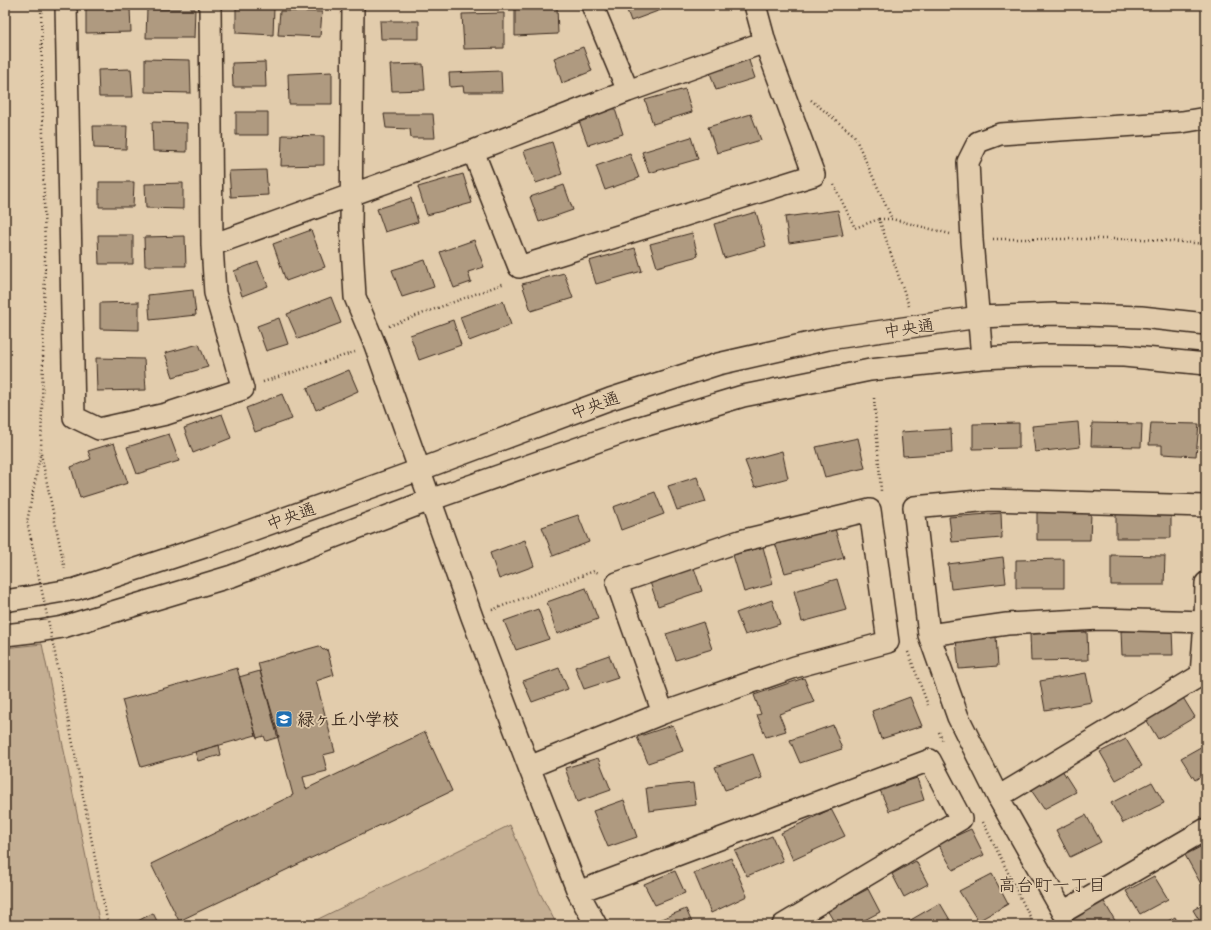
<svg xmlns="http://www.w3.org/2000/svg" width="1211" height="930" viewBox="0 0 1211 930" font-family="'Indie Flower','Klee One',sans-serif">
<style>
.green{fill:#c4ae92;stroke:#806c58}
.building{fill:#af9a80;stroke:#3b2a1e}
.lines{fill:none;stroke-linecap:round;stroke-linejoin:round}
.minor-casing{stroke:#3b2a1e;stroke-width:24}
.path{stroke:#3b2a1e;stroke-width:2.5;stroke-dasharray:1 3;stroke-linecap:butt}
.minor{stroke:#e2ccac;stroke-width:21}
.path-bridge{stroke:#3b2a1e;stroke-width:2.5;stroke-dasharray:1 3;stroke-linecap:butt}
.labels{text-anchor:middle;stroke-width:3.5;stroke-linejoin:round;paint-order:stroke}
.street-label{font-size:17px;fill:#3b2a1e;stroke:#e2ccac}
.poi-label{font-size:17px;font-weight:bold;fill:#3b2a1e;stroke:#e2ccac;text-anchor:start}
.neighbourhood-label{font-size:18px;fill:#3b2a1e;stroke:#e2ccac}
</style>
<rect width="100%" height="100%" fill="#e2ccac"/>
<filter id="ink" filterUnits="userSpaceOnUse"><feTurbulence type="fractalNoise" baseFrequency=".025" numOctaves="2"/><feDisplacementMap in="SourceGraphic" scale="8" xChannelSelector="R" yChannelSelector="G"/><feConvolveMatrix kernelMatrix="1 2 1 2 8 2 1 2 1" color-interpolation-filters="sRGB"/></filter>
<g filter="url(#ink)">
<path class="green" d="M42,644L100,925H5V648Z
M510,825L540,893L557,925H306Z"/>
<path class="building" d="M625,5H664L666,8L631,21Z
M86,6L130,8L131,32L86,33Z
M557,6L558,34L515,36V8Z
M236,8H274L273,35L236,33Z
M147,9H195L194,38H146Z
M280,11L322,12L320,37L278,35Z
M504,13V48L464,49L462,14Z
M380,21H419V39H381Z
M583,47L592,71L562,83L554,58Z
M747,55L755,78L716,90L708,67Z
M145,59L190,60L191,93L145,92Z
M265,62L266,87H233L232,63Z
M423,64L425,90L392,91L390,65Z
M131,69L133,97H99L98,70Z
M501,71L502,92H464L463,86L450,87L449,73Z
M332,72V104H289L288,74Z
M685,89L692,112L653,124L645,100Z
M614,106L623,134L588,145L578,118Z
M236,112H268V135H236Z
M384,114H433L435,138H411L410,129L386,128Z
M751,114L761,140L717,153L708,127Z
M152,122L187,123V152L153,151Z
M93,126H127L126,149L94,148Z
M282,135L324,136V165L281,166Z
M691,137L698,159L649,173L642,152Z
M552,142L562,174L536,183L524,151Z
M630,154L639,178L605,190L596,166Z
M266,170L268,195L231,197L229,171Z
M463,174L472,203L427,215L418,187Z
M99,182H134L133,207H99Z
M183,183V209L146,208L145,184Z
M564,185L573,210L539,222L530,197Z
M411,198L418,222L385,232L377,209Z
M838,210L843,235L789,243L785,217Z
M756,212L766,246L724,258L714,224Z
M311,230L325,267L286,281L273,244Z
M692,233L698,256L657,267L650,244Z
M98,235H133V264H99Z
M185,236L186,266H145L144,237Z
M474,240L484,267L468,272L471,282L454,288L440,252Z
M635,248L642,271L596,284L589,261Z
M425,260L434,287L402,297L392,270Z
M258,262L268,286L242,296L234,271Z
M564,273L573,298L531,311L522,284Z
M193,290L196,315L150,320L148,295Z
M331,297L341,323L298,339L287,314Z
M503,301L511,325L469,341L460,317Z
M139,302V330L100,329V303Z
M279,318L288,344L266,351L257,326Z
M453,320L461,345L419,360L410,335Z
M199,344L208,367L173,377L165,353Z
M96,358L144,359L146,390L97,391Z
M349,370L358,391L316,410L307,388Z
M282,394L292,419L255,432L246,408Z
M222,414L231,438L193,453L184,428Z
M1078,422L1080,447L1035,452L1032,426Z
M1019,423V448L973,449V424Z
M1092,423L1142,424L1141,447L1091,446Z
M1151,423L1199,424L1196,456L1162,454V445H1149Z
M951,429L952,453L903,456L901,432Z
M169,434L179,461L137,474L127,447Z
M858,438L865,468L825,477L816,447Z
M114,443L128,483L80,498L71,467L91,459L88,451Z
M782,451L788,478L755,487L745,461Z
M697,477L706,502L677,510L668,486Z
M655,492L664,514L621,530L613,507Z
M1116,509L1171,512V538H1116Z
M1037,512L1091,513L1090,540H1037Z
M1001,513L1002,538L952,542L949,517Z
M578,515L589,542L553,556L542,527Z
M835,529L844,558L785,573L775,543Z
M525,540L534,566L499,579L490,553Z
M763,547L773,584L744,592L733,555Z
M1111,555L1165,556L1164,585H1111Z
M1003,557L1006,583L951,589L948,564Z
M1064,559V588H1016V560Z
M693,565L702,591L658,606L649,579Z
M837,579L846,610L802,622L794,591Z
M586,588L598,619L557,634L547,602Z
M772,600L780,624L745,635L736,613Z
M538,609L549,639L516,650L504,621Z
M703,622L712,649L676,660L666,634Z
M1172,630L1173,655H1122L1121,631Z
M1087,632L1088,660L1031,661L1030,634Z
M996,636L998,666L959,669L956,640Z
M319,646L323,650L327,649L334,675L316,681L335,752L323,755L327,771L303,777L306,789L425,732L452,791L179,921L151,864L293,795L258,663Z
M609,655L618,678L584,689L575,667Z
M237,668L256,735L141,767L122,700Z
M559,668L568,689L532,702L523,681Z
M260,671L279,737L266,741L264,736L257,738L239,677Z
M1086,673L1092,702L1045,710L1040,681Z
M804,678L814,702L779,714L786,731L766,737L757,715L761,714L754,695Z
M1182,696L1195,717L1158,739L1144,716Z
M910,697L922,726L881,739L872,711Z
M673,725L683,751L648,763L637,737Z
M833,725L842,749L800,763L790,740Z
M1126,739L1142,766L1116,780L1100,752Z
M1206,744V773L1195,780L1181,758Z
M219,745L221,755L198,761L195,752Z
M753,754L762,778L725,790L715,767Z
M598,758L611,790L577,802L565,768Z
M1062,770L1076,792L1044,809L1029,787Z
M917,778L924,800L889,811L880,790Z
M1152,782L1164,803L1123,823L1111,803Z
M693,783L696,805L649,811L646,788Z
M624,800L637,837L608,847L593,811Z
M831,809L845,836L793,860L781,833Z
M1086,815L1101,842L1070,857L1056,830Z
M971,829L984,855L953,870L938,844Z
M772,836L783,861L747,876L735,851Z
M1206,844V881L1201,884L1185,855Z
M731,858L747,896L711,913L694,873Z
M916,861L928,884L904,897L892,874Z
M675,871L685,893L655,905L644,884Z
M992,874L1008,904L978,921L959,891Z
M1154,876L1168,899L1140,914L1126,891Z
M868,889L880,912L855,925H836L827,910Z
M1103,900L1117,924L1075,925L1071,917Z
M1206,902V923L1202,925L1193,910Z
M940,903L953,925H902Z
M686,909L693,925H646Z
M153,913L159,925H133L132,924Z
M1175,917L1179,925H1162Z"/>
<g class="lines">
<g class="minor-casing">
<path id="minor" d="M66,5L74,417L99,429L166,414L243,389L215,293L212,245L210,5
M353,5L351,228L355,297L375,345L472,617L529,767L578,892L596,925
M592,5L628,91
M473,151L519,267L814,175L765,42L755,5
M212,245L473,151L628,91L765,42
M982,358L972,240L968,162L978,142L1000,134L1182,122L1206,118
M1206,506L990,500L914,507L929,635L958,717L998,797L1063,912L1206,829
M5,601L76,589L213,544L419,470L610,399L718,364L828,339L979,317L1054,314L1141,317L1206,324
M5,635L39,631L63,627L232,576L430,500L627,431L743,396L870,370L982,358L1046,355L1124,356L1206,364
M929,635L1007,624L1100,619L1206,622
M529,767L663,713L795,667L888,642L870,510L740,541L617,583L663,713
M998,797L1201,675L1205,622L1206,583
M578,892L930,760L961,819L783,925"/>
</g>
<path class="path" d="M811,100L854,135L892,219
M834,185L855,228L879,219
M993,239H1143L1206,244
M909,306L879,219H892L950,234
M389,326L505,283
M263,382L355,352
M874,398L881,491
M41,454L65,570
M31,539L27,522L41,451L45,263L41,5
M492,610L594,571L599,573
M908,652L928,705
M62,687L108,925
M939,732L943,742
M983,822L1028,913L1035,925"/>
<use href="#minor" class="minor"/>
<path class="path-bridge" d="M31,539L62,687"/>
</g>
</g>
<defs>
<g id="school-square" transform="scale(0.9)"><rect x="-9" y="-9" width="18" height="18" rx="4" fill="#1f6fb2" stroke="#e2ccac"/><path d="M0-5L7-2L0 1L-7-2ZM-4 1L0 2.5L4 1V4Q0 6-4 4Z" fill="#fff"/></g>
</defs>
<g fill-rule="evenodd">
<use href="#school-square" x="284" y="719"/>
</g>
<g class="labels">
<g class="street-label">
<text transform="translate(909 328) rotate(-8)" y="6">中央通</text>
<text transform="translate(595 405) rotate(-20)" y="6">中央通</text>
<text transform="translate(291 516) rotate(-20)" y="6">中央通</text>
</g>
<g class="poi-label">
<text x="297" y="725">緑ヶ丘小学校</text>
</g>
<g class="neighbourhood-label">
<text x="1052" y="891">高台町一丁目</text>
</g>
</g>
<rect width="1211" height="930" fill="none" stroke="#e2ccac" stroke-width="20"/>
<rect x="10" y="10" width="1191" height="910" fill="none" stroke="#3b2a1e" stroke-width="1.5" filter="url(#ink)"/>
</svg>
